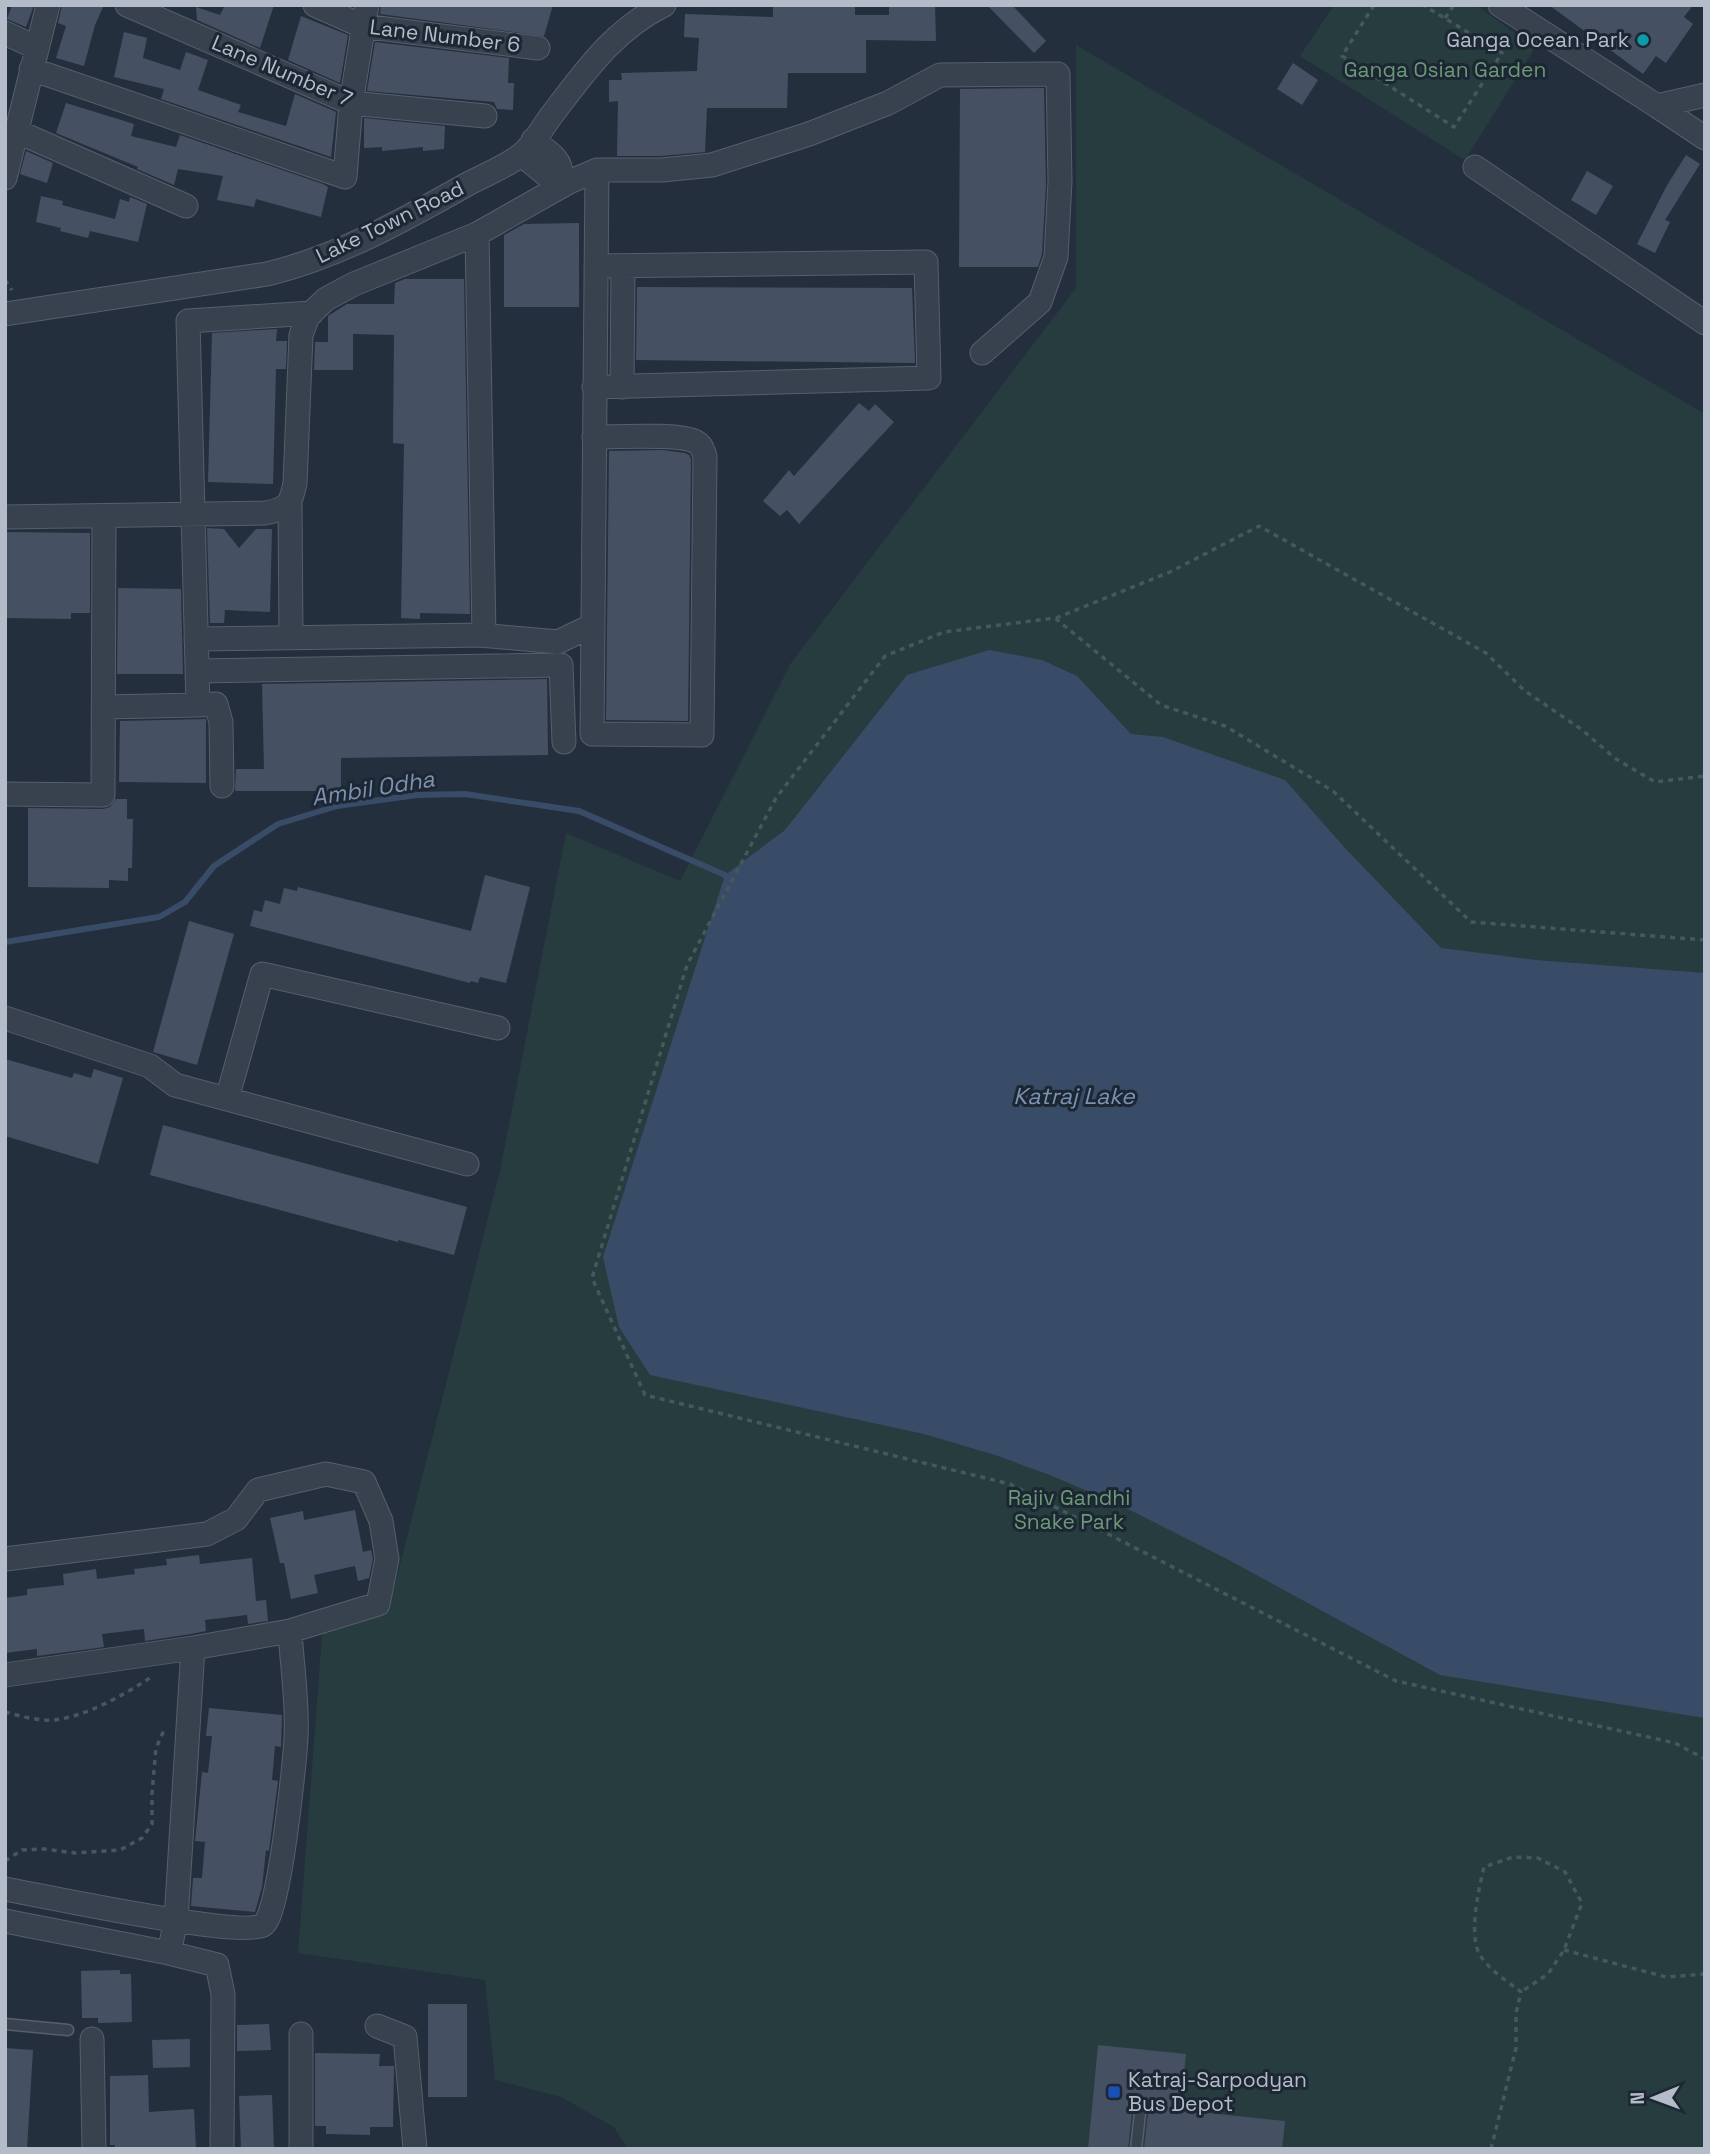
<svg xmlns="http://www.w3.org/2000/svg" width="1710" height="2154" viewBox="0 0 1710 2154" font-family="'Space Grotesk',sans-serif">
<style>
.green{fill:#263c3f}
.water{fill:#394c67}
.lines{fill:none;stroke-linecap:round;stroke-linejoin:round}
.stream{stroke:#394c67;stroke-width:6}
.building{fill:#455162}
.lane-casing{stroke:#565f6c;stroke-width:13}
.street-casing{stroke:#565f6c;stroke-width:25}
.path{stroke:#44595c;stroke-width:3.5;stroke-dasharray:5 5;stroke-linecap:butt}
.lane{stroke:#38414e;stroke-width:10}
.street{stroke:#38414e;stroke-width:23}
.culture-dot{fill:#0f9aa8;stroke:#1d2633;stroke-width:2.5}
.transit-dot{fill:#1a4fb4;stroke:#1d2633;stroke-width:2.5}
.labels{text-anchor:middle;stroke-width:6;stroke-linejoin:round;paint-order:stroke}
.street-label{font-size:21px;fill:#b4bcc9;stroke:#1d2633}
.poi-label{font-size:21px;fill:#b4bcc9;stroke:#1d2633;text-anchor:end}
.park-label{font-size:21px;fill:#6b9a76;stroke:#1d2633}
.water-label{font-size:23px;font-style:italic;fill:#7c92b1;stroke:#1d2633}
</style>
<rect width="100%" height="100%" fill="#242f3e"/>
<path class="green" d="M1334,5H1476L1535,48L1465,160L1300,56Z
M1076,45L1705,414V2149H628L614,2127L561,2097L495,2080L485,1980L298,1953L323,1622L388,1612L500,1171L566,833L680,881L791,663L1076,288Z"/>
<path class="water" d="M989,650L1042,660L1077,676L1131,734L1163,737L1285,780L1345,848L1441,948L1536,960L1705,973V1718L1440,1675L1227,1559L1118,1504L1050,1475L995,1455L924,1434L650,1375L619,1327L603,1257L725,875L785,830L907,675Z"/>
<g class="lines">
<path class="stream" d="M5,942L159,917L185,902L214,866L278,824L337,806L417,795L465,794L579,811L725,875"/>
</g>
<path class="building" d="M12,5H34L26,27L7,19Z
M62,5H104L95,25L84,66L56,58L66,26L58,23Z
M225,5H274L260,48L197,20L196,7L220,15Z
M381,5H553L544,36L380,14Z
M773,5H855V15H889V5H935L936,41L866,40V73H788L787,108H707L705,152L661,156H617L618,101L609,102V80H622L621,73L697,71L699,38L684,37L685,14L773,17Z
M987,5H1012L1046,41L1034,53Z
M1549,5H1693L1684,17L1693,24L1666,63L1656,56L1643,74Z
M301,16L348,35L340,83L288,60Z
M124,32L147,38L143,58L180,70L186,52L208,60L198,90L241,105L238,112L286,126L295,94L336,112L331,157L161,99L164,89L114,77Z
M375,42L509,58L508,83H514L513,110L497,109L494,102L367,91Z
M1293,63L1318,80L1302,105L1277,89Z
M1044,88L1046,185L1042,254L1038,267H959L960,89Z
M66,103L134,124L131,136L176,147L180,135L323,184L328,187L321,217L256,199L254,207L217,200L223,176L178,169L174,185L137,169L138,167L56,133Z
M364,118L445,126L444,149L423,151V147L382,151V147L364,148Z
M26,151L53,163L47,183L20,174Z
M1686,155L1700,164L1665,220L1670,222L1655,253L1637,244L1666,187Z
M1587,171L1613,186L1596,215L1571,200Z
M41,196L63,201L62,205L115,219L120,199L129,202L130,197L147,204L138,242L90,231L88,238L60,231L61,228L36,222Z
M579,223V307H504V235L524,224Z
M405,279H464L470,614L420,613V619L401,618L404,444L393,443L394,335L353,334V370H314L315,342H328V316L347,304H394L395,283Z
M637,287L912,288L915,363L636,360Z
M277,329L276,341H287L286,369H276L273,484L208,482L212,333Z
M859,403L869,411L875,404L894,422L799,524L787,510L780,516L763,501L789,470L794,476Z
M662,450L685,453L689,455L691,459L688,721L606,720L609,451Z
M207,528L224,529L239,548L256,529H272L270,612L225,610L224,623H210Z
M5,532L90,533V613H71V619L5,618Z
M118,588L181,589L183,674H117Z
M547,679L548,755L341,758V791H235L236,769H264L262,684Z
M206,719V783L119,782L120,721Z
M116,799H127V819H133L132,868H128V881L109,880V888L28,887V808L103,809L110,807Z
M485,875L530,887L506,983L480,977L478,983L471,981L470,983L250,926L254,910L262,912L265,900L280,904L284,888L297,891L298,887L471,931Z
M189,921L234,934L197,1065L153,1052Z
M5,1059L72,1078L74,1073L91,1078L94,1069L123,1078L98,1164L5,1136Z
M163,1125L467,1207L454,1255L398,1240V1242L150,1175Z
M355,1510L363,1552L371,1550L373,1559L369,1578L358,1581L355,1566L314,1575L318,1593L291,1599L284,1563H280L270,1518L303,1511L304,1520Z
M199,1555L200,1564L252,1558L256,1601L266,1600L268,1621L248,1624L247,1615L205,1620L206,1631L191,1634L145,1641L144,1629L102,1634L104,1647L37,1656V1649L5,1653V1598L27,1595V1589L64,1585L63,1574L96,1569L97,1579L135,1574L134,1569L167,1565L166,1559Z
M209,1708L282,1715L281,1747L275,1746L272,1780L278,1781L271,1835L269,1851L266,1850L262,1887L255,1912L191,1906L193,1878H202L205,1842L195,1841L202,1772L208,1773L212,1736H206Z
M120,1970V1974H131L132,2022L98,2023V2018H82L81,1971Z
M428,2004H467V2097H428Z
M269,2024L271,2050L237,2051V2025Z
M190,2039V2067L153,2068L152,2040Z
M1098,2045L1186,2054L1180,2110L1285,2121L1282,2149H1144L1149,2104L1146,2098L1141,2096L1133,2102L1128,2149H1088Z
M5,2048L33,2050L27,2149H5Z
M315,2053L380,2054L379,2066H394L393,2127H370V2135L326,2134V2126H315Z
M148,2075L149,2112L194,2109L196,2149H115V2145H110V2076Z
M272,2095L274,2149H241L239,2096Z"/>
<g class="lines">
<g class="lane-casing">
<path id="lane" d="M5,2024L68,2030
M1136,2149L1141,2104"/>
</g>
<g class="street-casing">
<path id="street" d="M127,5L351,103L485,116
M315,5L362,26L538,48
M1500,5L1657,106L1705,95
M5,33L37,48
M31,69L345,177L351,103L367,5
M1657,106L1705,138
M16,131L186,206
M533,140C545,150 562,158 561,175
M522,155L549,177L561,175
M1475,167L1705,323
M5,178L48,5
M5,314L267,274C338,257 402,221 466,185C482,176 508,166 522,154C533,145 542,128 551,116C584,73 613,30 664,5
M594,387L929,378L926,262L596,266
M622,387L623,266
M594,437C615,437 681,433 696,442C702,445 702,449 705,456L702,735L592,734L597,170
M290,501L291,637
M5,517L265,513C287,509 291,505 295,483L301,335L308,316L326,299L354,284L477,234L569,182L597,170H662L712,165L809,134L888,103L940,75L1058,74L1060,181L1056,257L1040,302L982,353
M480,635L558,642L593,625
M196,639L484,635L477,234
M197,671L561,665L564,742
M198,705L216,704L221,722L222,786
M104,707L198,705L188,321L312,313
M5,794L103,795L104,517
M5,1018L150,1066L175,1085L467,1164
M227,1099L262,974L498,1028
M5,1559L207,1534L236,1519L258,1490L326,1474L364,1482L381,1521L387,1559L378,1604L290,1631L193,1648
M5,1675L193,1648L176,1920L169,1953
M5,1889C43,1896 240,1938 263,1925C279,1917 295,1762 296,1737C298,1703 292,1666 290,1631
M5,1921L169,1953L217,1965L223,1994L222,2149
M377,2026L405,2037L415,2149
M301,2034V2149
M92,2039L94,2149"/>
</g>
<path class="path" d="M1374,5L1342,56L1454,127L1502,53L1423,5
M1445,18L1454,5
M5,280L12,290
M1056,618L1170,572L1259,526L1486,653L1525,691L1581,729L1616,759L1655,782L1705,776
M1705,940L1471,922L1333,791L1225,726L1161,705L1055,618L944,632L885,656L776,798L687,965L592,1278L645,1395L1010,1484L1396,1681L1675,1743L1705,1759
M5,1712C20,1716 38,1721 54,1720C88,1716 123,1695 150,1678
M5,1861L22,1850L44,1849L75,1853L120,1850L142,1838L152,1824V1793L156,1748L165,1728
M1564,1950L1666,1977L1705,1974
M1491,2149L1516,2048V2013L1521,1992C1507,1981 1489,1970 1480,1955C1468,1936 1479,1888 1484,1867L1513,1857L1538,1858L1565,1872L1582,1903L1564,1950L1548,1974L1521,1992"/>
<use href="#lane" class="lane"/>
<use href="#street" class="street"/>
</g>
<circle class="culture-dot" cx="1643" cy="40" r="7"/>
<rect class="transit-dot" x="1107" y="2085" width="14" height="14" rx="3.5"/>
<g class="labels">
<g class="street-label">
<text transform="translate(445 36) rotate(7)" y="7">Lane Number 6</text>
<text transform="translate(282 71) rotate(23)" y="7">Lane Number 7</text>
<text transform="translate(390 222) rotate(-26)" y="7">Lake Town Road</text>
</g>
<g class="poi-label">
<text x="1629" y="47">Ganga Ocean Park</text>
<text x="1128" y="2087" text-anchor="start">Katraj-Sarpodyan<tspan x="1128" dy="24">Bus Depot</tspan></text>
</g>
<g class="park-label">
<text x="1445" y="77">Ganga Osian Garden</text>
<text x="1069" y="1505">Rajiv Gandhi<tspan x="1069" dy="24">Snake Park</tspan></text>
</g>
<g class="water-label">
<text transform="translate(373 788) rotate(-9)" y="8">Ambil Odha</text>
<text x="1074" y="1104">Katraj Lake</text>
</g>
</g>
<rect width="1710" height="2154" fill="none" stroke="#b4bcc9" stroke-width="14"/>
<g transform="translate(1654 2098) rotate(269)" stroke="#1d2633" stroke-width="5" paint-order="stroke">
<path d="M0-5L12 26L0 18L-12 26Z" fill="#b4bcc9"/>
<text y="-10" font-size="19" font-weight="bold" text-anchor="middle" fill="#b4bcc9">N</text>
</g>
</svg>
